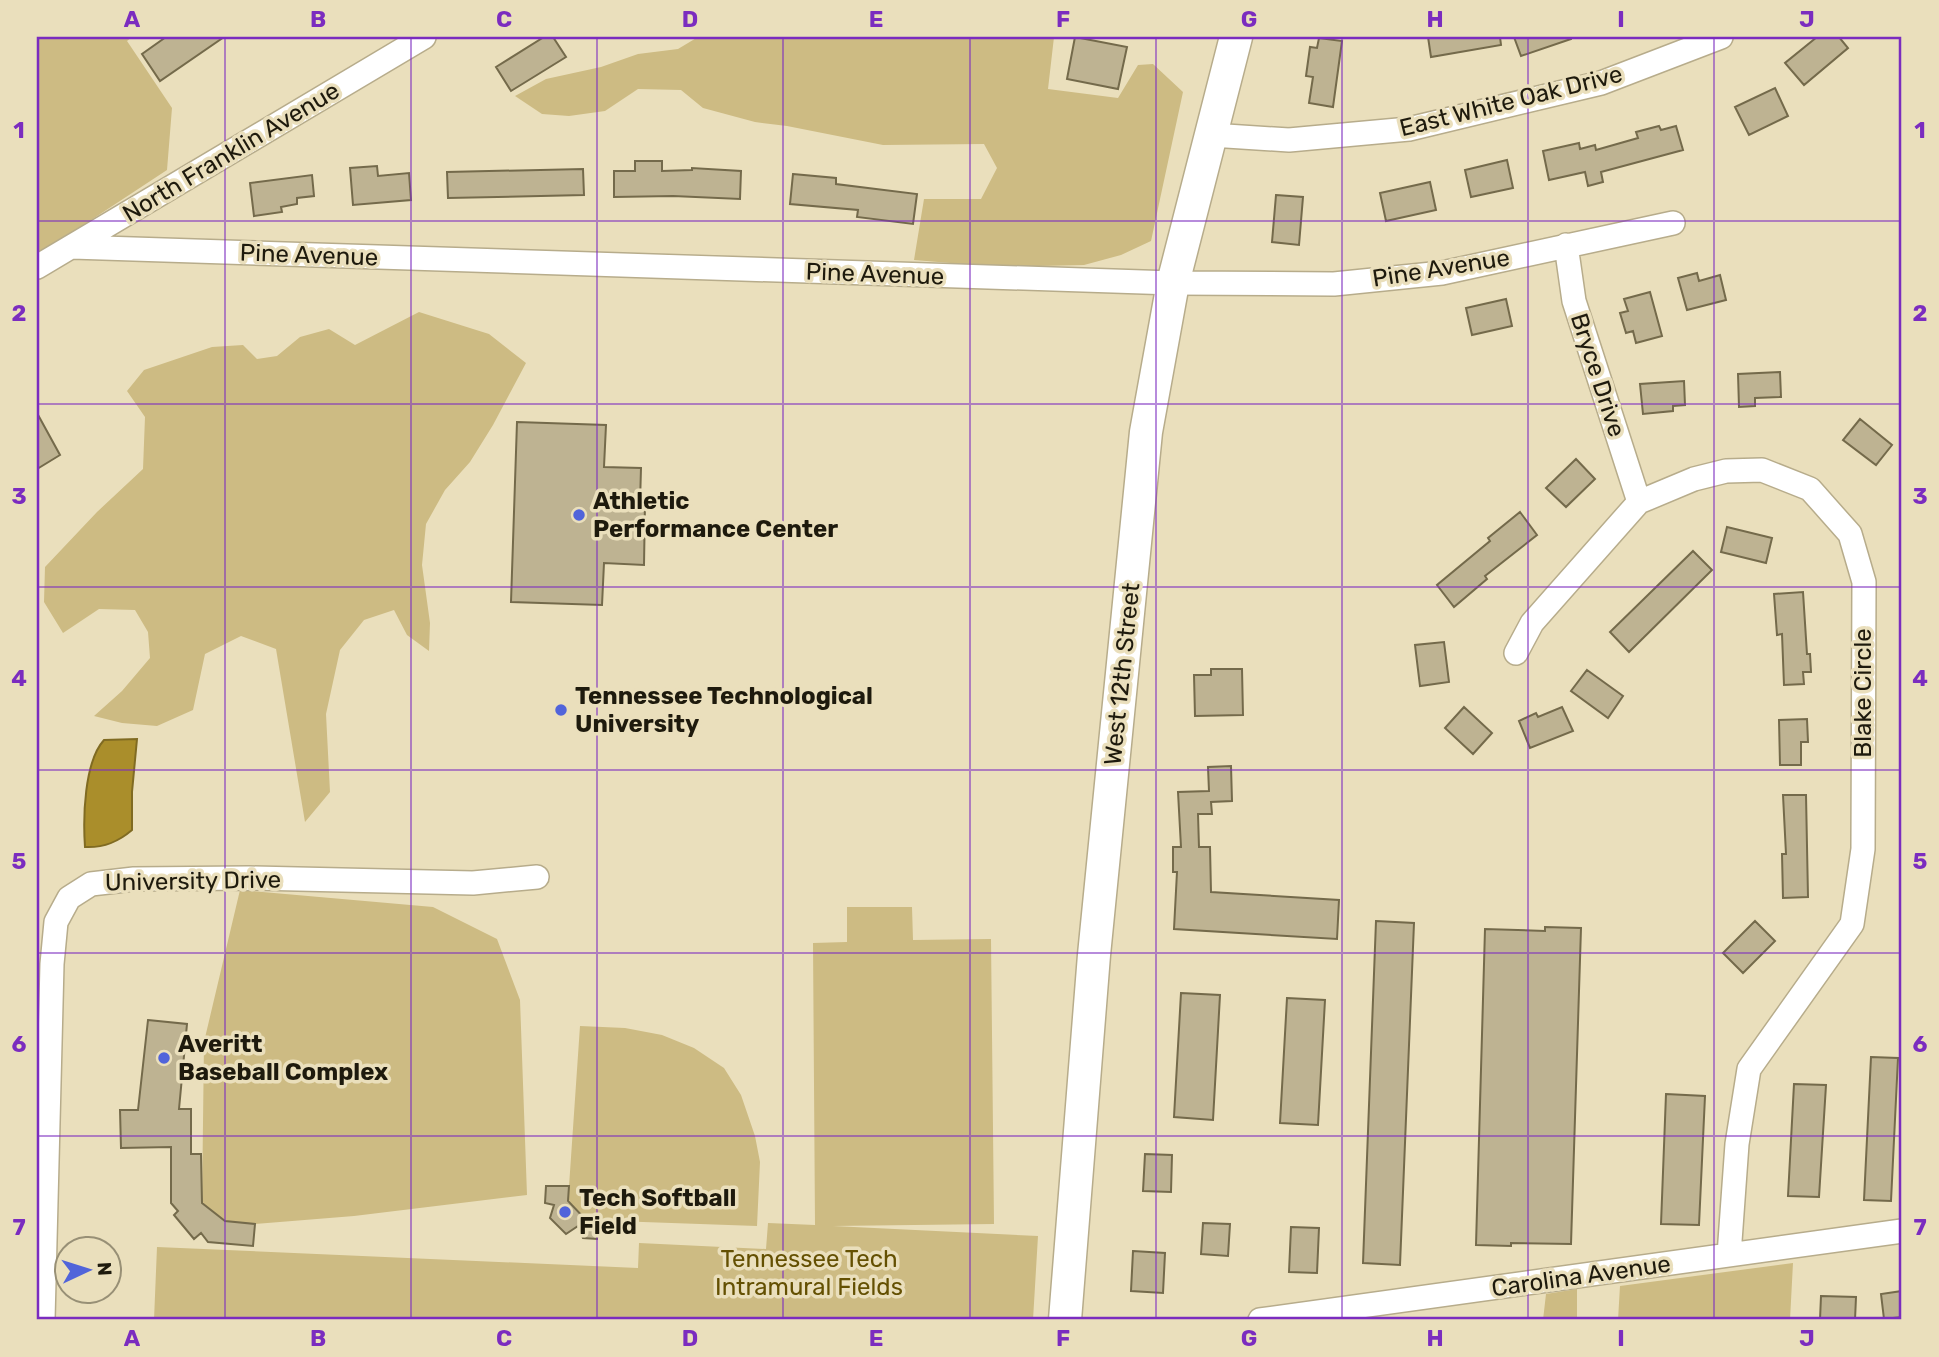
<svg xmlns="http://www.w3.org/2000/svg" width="1939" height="1357" viewBox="0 0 1939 1357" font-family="Rubik,sans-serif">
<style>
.green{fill:#cdbb83}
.water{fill:#aa8e2b;stroke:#806b22;stroke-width:2}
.building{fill:#beb392;stroke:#746a4b;stroke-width:2}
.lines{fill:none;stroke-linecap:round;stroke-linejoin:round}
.street-casing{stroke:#b7ac8b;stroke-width:26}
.secondary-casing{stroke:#b7ac8b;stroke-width:35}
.street{stroke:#fff;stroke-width:23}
.secondary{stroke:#fff;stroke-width:32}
.grid{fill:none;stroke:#7b2cbf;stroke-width:2;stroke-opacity:0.55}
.poi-dot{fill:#5164da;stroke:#eadfbc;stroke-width:2.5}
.labels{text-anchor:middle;stroke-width:7;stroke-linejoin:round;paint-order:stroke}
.street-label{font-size:24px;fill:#1e1a0d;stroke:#eadfbc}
.poi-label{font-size:24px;font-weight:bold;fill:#1e1a0d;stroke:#eadfbc;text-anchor:start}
.park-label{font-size:24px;fill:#645002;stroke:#eadfbc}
.neatline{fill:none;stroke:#7b2cbf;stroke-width:2.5}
.grid-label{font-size:23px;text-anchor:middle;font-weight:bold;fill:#7b2cbf}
</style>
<rect width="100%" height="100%" fill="#eadfbc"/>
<path class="green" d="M37,37H132L127,41L172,108L167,170L44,251H37Z
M698,37H1054L1048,89L1118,98L1138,65L1153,64L1183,92L1151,241L1121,255L1084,265L999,267L914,260L924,199H981L997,168L984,144L883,145L787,126L755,122L703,108L681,90L638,89L605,111L569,116L542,114L515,96L546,79L601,67L638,54L678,49Z
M419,312L489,334L526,363L493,425L470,462L445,490L426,524L422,565L430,623L429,651L407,635L394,610L364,620L340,650L326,714L330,792L305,822L276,649L241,636L205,654L193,710L157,726L122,723L94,716L122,691L150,658L148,632L135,610L99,609L63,633L44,602L45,567L97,512L143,469L145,417L127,391L144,370L212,347L243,345L257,359L277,356L300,337L329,329L355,345Z
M240,890L433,907L497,939L520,1000L527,1195L354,1216L255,1224L225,1221L202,1203L204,1042Z
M847,907H912L913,940L991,939L994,1224L833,1226L1038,1236L1033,1320H154L157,1247L638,1268L639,1243L766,1249L768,1223L815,1225L813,943L847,942Z
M580,1026L625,1028L662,1035L694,1048L724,1068L741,1095L755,1136L760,1162L757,1226L586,1220L568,1201Z
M1793,1263L1790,1320H1618L1620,1286Z
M1577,1289V1320H1543L1546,1294Z"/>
<path class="water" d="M137,739L132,792V830C118,842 104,848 85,847C83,818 84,762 104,740Z"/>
<path class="building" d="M166,37H224L160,81L142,54Z
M544,37H553L566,57L511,91L496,67Z
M1075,37L1127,47L1118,89L1067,79Z
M1428,37H1500L1501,45L1431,57Z
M1514,37H1571V39L1521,56Z
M1817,37H1839L1848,48L1804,85L1785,63Z
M1319,38L1342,41L1333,107L1309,103L1313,77L1306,76L1310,47L1317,48Z
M1775,88L1788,116L1749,135L1735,107Z
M1659,126L1661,130L1676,126L1683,150L1601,172L1603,182L1588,186L1585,172L1549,180L1543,151L1579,143L1580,149L1595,145L1596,150L1638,138L1636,132Z
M1507,160L1513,188L1471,197L1465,170Z
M635,161H662V171L692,170V168L741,171L740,199L673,196L614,197V171H635Z
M377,166L378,176L409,173L411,200L353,205L350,168Z
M583,169L584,195L448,198L447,172Z
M793,174L836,178V184L917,194L913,224L857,217L858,210L790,204Z
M312,175L314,196L297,198V204L281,207L282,212L254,216L250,183Z
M1430,182L1436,210L1386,221L1380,193Z
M1276,195L1303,197L1299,245L1272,242Z
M1697,273L1699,281L1720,275L1726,300L1687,310L1678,278Z
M1650,292L1662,336L1636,343L1633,331L1626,333L1620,313L1628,311L1624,299Z
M1506,299L1512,326L1472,335L1466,308Z
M1780,372L1781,397L1755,398V406L1739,407L1738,374Z
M1684,381L1685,405L1673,406V411L1643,414L1640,384Z
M37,413L60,455L37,469Z
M1860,419L1892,445L1876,465L1843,440Z
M517,422L606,425L604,467L641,468L640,503H645L644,565L604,563L602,605L511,602Z
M1576,459L1595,479L1566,507L1546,488Z
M1520,512L1537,535L1485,576L1487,579L1454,607L1437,585L1490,541L1488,538Z
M1727,527L1772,538L1766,563L1721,552Z
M1693,551L1712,570L1629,652L1610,632Z
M1803,592L1807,654H1810L1811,672H1803L1804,684L1784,685L1782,634L1777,635L1774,594Z
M1444,642L1449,682L1420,686L1415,645Z
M1211,669H1242L1243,715L1195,716L1194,675H1211Z
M1587,670L1623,696L1608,718L1571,691Z
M1464,707L1492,733L1473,754L1445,728Z
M1562,707L1573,731L1530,748L1519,721L1536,713L1538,717Z
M1807,719L1808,742H1801V765H1780L1779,720Z
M1231,766L1232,801L1211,802L1212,814H1198L1199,847H1210L1211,892L1339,900L1337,939L1174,929L1177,872H1173V847H1181L1178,792L1209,791L1208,767Z
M1783,795H1806L1808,897L1783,898L1782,854H1786Z
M1376,921L1414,923L1400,1265L1363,1263Z
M1755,921L1775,941L1743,973L1723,953Z
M1545,927L1581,928L1571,1244L1511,1243V1246L1476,1245L1485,929L1545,931Z
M1181,993L1220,995L1213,1120L1174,1117Z
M1287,998L1325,1000L1318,1125L1280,1123Z
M148,1020L187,1024L179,1109H191V1154H201L202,1203L225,1221L255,1224L253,1246L208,1242L201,1233L194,1239L174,1215L178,1211L171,1203V1147L121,1148L120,1110H138Z
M1871,1057L1898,1058L1891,1201L1864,1200Z
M1794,1084L1826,1085L1819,1197L1788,1196Z
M1666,1094L1705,1096L1699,1225L1661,1224Z
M1145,1154L1172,1155L1171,1192L1143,1191Z
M546,1186H569L568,1201L586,1220H598L597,1239L583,1238L578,1226L566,1234L550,1218L554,1205L545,1203Z
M1203,1223L1230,1224L1228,1256L1201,1254Z
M1291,1227L1319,1228L1317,1273L1289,1272Z
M1133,1251L1165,1253L1163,1293L1131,1291Z
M1902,1291V1317L1884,1319L1881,1294Z
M1821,1296L1856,1297L1855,1320H1820Z"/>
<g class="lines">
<g class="street-casing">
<path id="street" d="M1211,135L1289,140L1409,129L1601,83L1721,37
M1566,245L1574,301L1639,502
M72,247L1173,283L1334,284L1442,273L1673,223
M37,267L424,37
M1516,653L1532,623L1639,502L1694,479L1726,471L1762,470L1810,489L1850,534L1864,582L1863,849L1852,924L1749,1069L1737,1144L1729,1255
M43,1320L52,964L56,922L69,898L91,884L134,879L249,878L473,883L537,877
M1260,1320L1902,1231"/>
</g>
<g class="secondary-casing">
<path id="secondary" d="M1065,1320L1094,955L1146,432L1173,283L1236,37"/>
</g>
<use href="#street" class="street"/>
<use href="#secondary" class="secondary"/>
</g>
<path class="grid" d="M225,37V1320M411,37V1320M597,37V1320M783,37V1320M970,37V1320M1156,37V1320M1342,37V1320M1528,37V1320M1714,37V1320M37,221H1902M37,404H1902M37,587H1902M37,770H1902M37,953H1902M37,1136H1902"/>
<g class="poi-dot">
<circle cx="579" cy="515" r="7"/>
<circle cx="561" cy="710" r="7"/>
<circle cx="164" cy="1058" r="7"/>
<circle cx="565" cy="1212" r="7"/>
</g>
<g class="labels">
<g class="street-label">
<text transform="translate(1511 101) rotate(-14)" y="8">East White Oak Drive</text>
<text transform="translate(231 152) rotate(-31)" y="8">North Franklin Avenue</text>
<text transform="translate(309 255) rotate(2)" y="8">Pine Avenue</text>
<text transform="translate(1441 268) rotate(-9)" y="8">Pine Avenue</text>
<text transform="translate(875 274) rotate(2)" y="8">Pine Avenue</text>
<text transform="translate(1598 375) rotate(72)" y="8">Bryce Drive</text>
<text transform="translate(1122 674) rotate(-84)" y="8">West 12th Street</text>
<text transform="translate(1863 693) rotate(-90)" y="8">Blake Circle</text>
<text transform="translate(193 881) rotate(-1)" y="8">University Drive</text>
<text transform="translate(1581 1276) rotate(-8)" y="8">Carolina Avenue</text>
</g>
<g class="poi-label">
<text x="593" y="509">Athletic<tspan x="593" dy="28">Performance Center</tspan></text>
<text x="575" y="704">Tennessee Technological<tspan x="575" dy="28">University</tspan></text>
<text x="178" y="1052">Averitt<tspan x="178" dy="28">Baseball Complex</tspan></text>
<text x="579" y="1206">Tech Softball<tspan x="579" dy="28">Field</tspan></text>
</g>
<g class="park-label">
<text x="809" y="1267">Tennessee Tech<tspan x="809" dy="28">Intramural Fields</tspan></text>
</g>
</g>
<rect width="1939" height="1357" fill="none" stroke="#eadfbc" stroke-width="77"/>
<g transform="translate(88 1270) rotate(86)"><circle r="33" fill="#eadfbc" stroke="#989076" stroke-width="2"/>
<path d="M0-5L12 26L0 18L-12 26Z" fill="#5164da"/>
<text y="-10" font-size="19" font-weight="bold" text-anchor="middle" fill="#1e1a0d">N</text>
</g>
<rect x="38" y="38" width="1862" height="1280" class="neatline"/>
<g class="grid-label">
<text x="132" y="27">A</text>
<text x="318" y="27">B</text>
<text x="504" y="27">C</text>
<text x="690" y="27">D</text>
<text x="876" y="27">E</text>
<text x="1063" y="27">F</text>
<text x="1249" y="27">G</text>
<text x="1435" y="27">H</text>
<text x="1621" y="27">I</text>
<text x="1807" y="27">J</text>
<text x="19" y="138">1</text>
<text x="1920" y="138">1</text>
<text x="19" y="321">2</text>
<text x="1920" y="321">2</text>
<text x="19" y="504">3</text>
<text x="1920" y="504">3</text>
<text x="19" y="686">4</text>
<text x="1920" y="686">4</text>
<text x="19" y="869">5</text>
<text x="1920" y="869">5</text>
<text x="19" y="1052">6</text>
<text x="1920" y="1052">6</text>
<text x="19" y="1235">7</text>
<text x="1920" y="1235">7</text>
<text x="132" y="1346">A</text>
<text x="318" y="1346">B</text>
<text x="504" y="1346">C</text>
<text x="690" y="1346">D</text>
<text x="876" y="1346">E</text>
<text x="1063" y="1346">F</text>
<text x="1249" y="1346">G</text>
<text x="1435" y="1346">H</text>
<text x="1621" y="1346">I</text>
<text x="1807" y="1346">J</text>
</g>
</svg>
